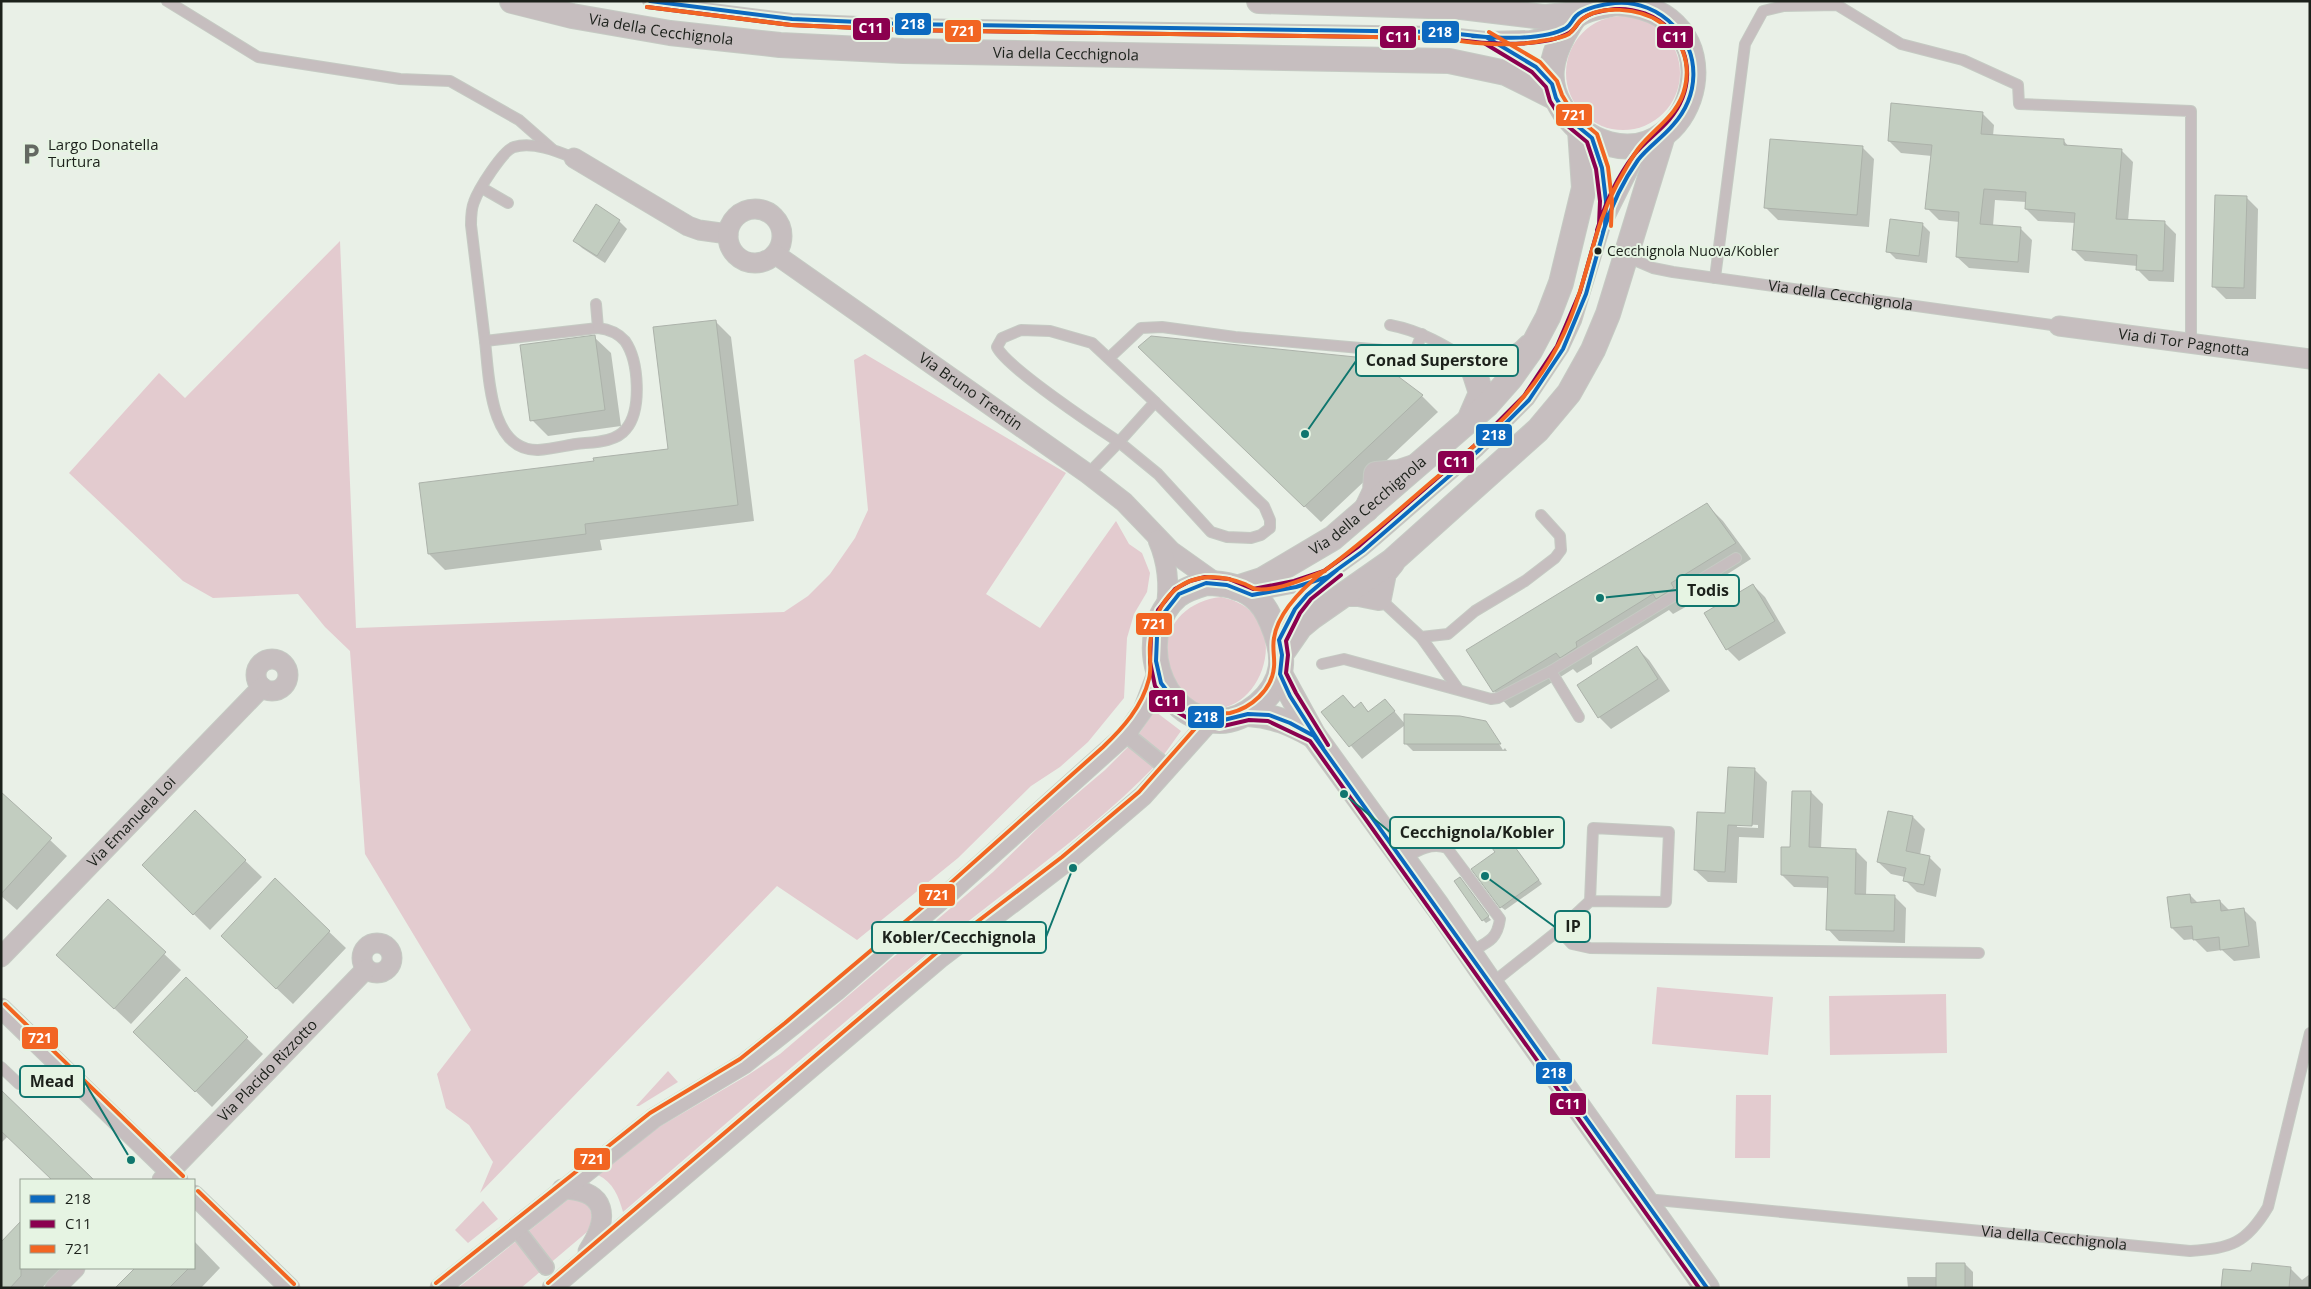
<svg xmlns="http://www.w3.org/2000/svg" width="2311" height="1289" viewBox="0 0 2311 1289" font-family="'Open Sans',sans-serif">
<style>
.green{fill:#e3cbcf}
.shadow{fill:#0003;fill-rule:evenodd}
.building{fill:#c2cdc0;stroke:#acb2aa}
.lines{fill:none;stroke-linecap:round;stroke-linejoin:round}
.service-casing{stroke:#c5cac3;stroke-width:12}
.pedestrian-casing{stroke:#c5cac3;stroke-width:18}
.minor-casing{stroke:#c5cac3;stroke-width:21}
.tertiary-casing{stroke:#c5cac3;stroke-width:26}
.service{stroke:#c6bebf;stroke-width:10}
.pedestrian{stroke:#c6bebf;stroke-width:15}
.minor{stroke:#c6bebf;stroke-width:19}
.tertiary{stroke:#c6bebf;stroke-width:24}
.bus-1-casing{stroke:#e6f4e3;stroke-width:8}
.bus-2-casing{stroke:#e6f4e3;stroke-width:8}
.bus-3-casing{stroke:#e6f4e3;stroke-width:8}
.bus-1{stroke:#0c69bf;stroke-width:4}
.bus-2{stroke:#8b004f;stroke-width:4}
.bus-3{stroke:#f26522;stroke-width:4}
.bus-dot{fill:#1c211b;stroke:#e6f4e3;stroke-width:2}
.labels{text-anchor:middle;stroke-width:4;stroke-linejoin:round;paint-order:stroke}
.bus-label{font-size:14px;fill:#1c211b;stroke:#e6f4e3;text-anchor:start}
.street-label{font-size:15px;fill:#1c211b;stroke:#e6f4e3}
.poi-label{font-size:15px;fill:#1c211b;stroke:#e6f4e3;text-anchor:start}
.leader{fill:none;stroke:#0f766e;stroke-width:2}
.callout-dot{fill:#0f766e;stroke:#e6f4e3;stroke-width:2}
.callout{fill:#e6f4e3;stroke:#0f766e;stroke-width:2}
.callout-label{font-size:16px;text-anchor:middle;font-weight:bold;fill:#1c211b}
.line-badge{stroke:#e6f4e3;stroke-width:2}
.badge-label{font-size:14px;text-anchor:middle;font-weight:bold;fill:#fff}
</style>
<rect width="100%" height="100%" fill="#e9f0e7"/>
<path class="green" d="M1566 73a57 57 0 1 1 114 0a57 57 0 1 1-114 0Z
M340,241L356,628L784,612L808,596L830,574L855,538L868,510L854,360L865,354L1066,473L986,594L1040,628L1116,521L1129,544L1142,553L1150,573L1147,592L1134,614L1127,638L1124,698L1088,742L1060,767L1031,786L958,858L857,940L777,886L480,1193L493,1162L469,1125L446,1108L437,1074L471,1030L365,854L350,651L325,627L298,594L213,598L183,581L69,473L159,373L185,398Z
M1221,597C1306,614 1255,737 1194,702C1181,694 1172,681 1168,665C1160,628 1185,601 1221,597Z
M1156,712L1181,731L1163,756L1137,737L1152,714Z
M1131,744L1156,765C1088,835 1007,889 932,950C827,1035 726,1124 623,1212C619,1197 613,1182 598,1175L659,1127L748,1075L780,1054L993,872L1046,820L1105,770Z
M1657,987L1773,997L1768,1055L1652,1044Z
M1946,994L1947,1053L1830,1055L1829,996Z
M668,1071L678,1082L639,1106H636Z
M1736,1095H1771L1770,1158H1735Z
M570,1198L579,1199L588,1204C593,1215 593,1222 587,1232L521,1288H458Z
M483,1201L498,1219L468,1243L455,1230Z"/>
<path class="shadow" d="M1982,113L1994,125L1993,136L2064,141L2069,147L2121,150L2133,162L2128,221L2164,222L2176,234L2174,282L2149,281L2137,269V266L2085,261L2074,250L2076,223L2038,221L2026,209V202L1995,200L1993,226L2020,228L2032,240L2029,273L1969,268L1957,257L1960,222L1939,220L1927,208L1932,156L1901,153L1889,141Z
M1862,147L1874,159L1869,227L1778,220L1766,208Z
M2246,197L2258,209L2256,299H2226L2214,287Z
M619,221L627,229L605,263L582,248L574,240Z
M1922,224L1930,232L1927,263L1896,259L1888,251Z
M715,321L731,337L754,521L600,540L602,550L445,570L429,554L595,462L669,450Z
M594,337L611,353L621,426L548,436L532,420Z
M1375,360L1422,396L1438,412L1321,522L1156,363Z
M1707,505L1723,521L1751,559L1687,600L1689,605L1673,614L1669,610L1592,658V664L1577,673L1573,669L1513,707L1510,708L1494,691Z
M1753,585L1765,597L1786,633L1739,661L1727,649L1706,613Z
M1637,648L1649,660L1670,691L1611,729L1599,717Z
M1343,696L1355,708L1361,704L1369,712L1385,700L1405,724L1485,722L1503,750L1505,748L1507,751H1413L1405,743V725L1362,759L1323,712Z
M1754,769L1767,782L1764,838L1739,837L1737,883L1708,882L1695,870ZM1737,824L1758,825V828L1737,827Z
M1793,792H1811L1823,804L1821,849L1855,850L1867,862L1866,896L1895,897L1906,908L1905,943L1839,941L1828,929L1829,888L1794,887L1782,875L1792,848Z
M1,794L67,856L17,910L1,896Z
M195,812L262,877L210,930L144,865Z
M1889,812L1913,817L1925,829L1920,855L1929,857L1941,869L1936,897L1917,892L1905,880V877L1891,874L1878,862Z
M1499,826L1542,884L1505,910L1501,907L1496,853Z
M275,880L346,948L293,1004L238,952Z
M1463,882L1491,920L1486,923L1483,920Z
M2190,895L2199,904L2220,901L2230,911L2244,910L2256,922L2260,958L2234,961L2222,950L2207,952L2194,939L2184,940L2172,928Z
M108,901L181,970L131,1024L74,971Z
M186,979L263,1054L212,1107L151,1048Z
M1,1091L92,1180H53L8,1136L1,1143Z
M21,1223V1268H61L42,1288H1V1244Z
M194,1241L220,1268L201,1288H116L136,1268H194Z
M1965,1264L1973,1272V1288H1908L1907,1277H1937Z
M2290,1268L2302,1280L2310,1274V1288H2222L2253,1273Z"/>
<path class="building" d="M1891,103L1983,112L1981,134L2064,139V145L2122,149L2116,219L2165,221L2163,271L2136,270L2137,255L2072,250L2075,213L2025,209L2026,192L1984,189L1980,224L2021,227L2018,262L1956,257L1959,212L1925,209L1932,145L1888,141Z
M1770,139L1863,146L1857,215L1764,208Z
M2215,195L2247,196L2244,288L2212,287Z
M596,204L620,220L597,256L573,241Z
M1890,219L1923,223L1919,256L1886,252Z
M716,320L738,505L585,524L586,534L428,554L419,483L594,461L593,458L668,449L653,327Z
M595,335L605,410L530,421L520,345Z
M1151,336L1375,359L1423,395L1304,507L1138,347Z
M1707,503L1736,543L1671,583L1674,588L1656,599L1653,594L1576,642L1577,647L1560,658L1556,653L1493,692L1466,650Z
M1753,584L1775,621L1726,650L1704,613Z
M1637,646L1658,679L1598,718L1577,685Z
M1343,695L1354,708L1361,702L1368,712L1385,699L1395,711L1349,747L1321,712Z
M1404,714L1460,716L1486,721L1501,744H1404Z
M1728,767L1755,768L1752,826L1728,825L1725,872L1694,870L1697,812L1725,813Z
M1792,791H1811L1809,847L1856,849L1855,894L1895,895L1894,931L1826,930L1828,877L1781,875V847H1790Z
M1,792L52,838L1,894Z
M195,810L246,860L193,915L142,865Z
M1888,811L1913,816L1906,851L1930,856L1924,885L1903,881L1906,868L1877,862Z
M1496,821L1539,880L1500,908L1471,869L1495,852L1480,832Z
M1460,877L1489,916L1482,921L1454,881Z
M275,878L330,931L276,989L221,936Z
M2190,894L2191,903L2220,900L2221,911L2244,908L2249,946L2220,950L2219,937L2193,940L2192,926L2171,928L2167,897Z
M108,899L166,952L114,1009L56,955Z
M186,977L248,1037L195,1092L133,1032Z
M1,1090L94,1180H52L1,1131Z
M21,1221V1276L10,1288H1V1242Z
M1936,1263H1965V1288H1936Z
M2252,1263L2291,1267L2289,1288H2221L2223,1269L2251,1271Z
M135,1268H189L169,1288H115Z"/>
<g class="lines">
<g class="service-casing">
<g id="service">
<path d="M167,1L258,57L400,79L450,81L519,120L552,149"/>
<path d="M648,1L792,19L904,24L1440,32L1486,37L1530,36L1564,28"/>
<path d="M1487,38L1536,67L1549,81"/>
<path d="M1593,141C1602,168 1606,192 1605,220"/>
<path d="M574,158C557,151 532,141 514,147C503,150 478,190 474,202C471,209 471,217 471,225L485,341L598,328L596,304"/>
<path d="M482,188L508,203"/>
<path id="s1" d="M1625,256L1653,268L1673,272L2059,326"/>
<path d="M1715,278L1745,44L1763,11L1784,6L1837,5L1901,44L1963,60L2018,85L2019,104L2191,111V342"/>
<path d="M1390,325C1421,331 1445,345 1471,362"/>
<path d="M1021,330L1050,331L1092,343L1155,402L1119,442C1096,427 1006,367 997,347L1002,338Z"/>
<path d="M485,341C489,375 489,451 538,450C551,449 564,446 576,444C592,442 615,443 626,429C642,410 639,361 625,341C618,333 607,329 598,328"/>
<path d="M1109,358L1141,328L1162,327L1235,337L1383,350L1404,355L1414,354L1422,334"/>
<path d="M1088,474L1119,442L1158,474L1211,532L1227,537L1251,538L1261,535L1270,528V520L1264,506L1155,402"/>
<path d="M1255,595L1296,587L1324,578"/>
<path d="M1379,598L1421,637L1448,634L1475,611L1525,581L1555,558L1561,550L1560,536L1541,515"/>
<path d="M1280,637L1295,609L1307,595L1327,577L1363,551L1478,451L1529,400L1563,349L1576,321L1605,226L1637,162L1648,147"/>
<path d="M1421,637L1458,689"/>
<path d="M1322,664L1344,659L1491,699L1498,698L1551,671L1736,558"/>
<path d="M1551,671L1579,717"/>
<path d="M1403,859C1417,851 1431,842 1447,848L1500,919C1497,940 1488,942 1470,952"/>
<path d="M1559,930L1590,901L1593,828L1669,832L1666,902L1590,901"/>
<path d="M1491,984L1559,930L1572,944L1590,948L1979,953"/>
<path d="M1,1067L19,1084"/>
<path id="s2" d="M1646,1199L2190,1251C2231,1248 2246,1244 2268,1207L2310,1033"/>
</g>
</g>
<g class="pedestrian-casing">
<path id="pedestrian" d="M1133,740L1160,762
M522,1236L546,1267"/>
</g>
<g class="minor-casing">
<g id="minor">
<path d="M574,158L688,226L699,230L728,234"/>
<circle cx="755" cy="236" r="27"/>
<path id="s3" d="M775,254L1088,474L1124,502L1171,551L1216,583"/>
<path id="s4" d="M2059,326L2310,359"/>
<path d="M1158,540C1168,563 1170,584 1166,609"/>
<circle cx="272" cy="675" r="16"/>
<circle cx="377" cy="958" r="15"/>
<path id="s5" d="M1,957L262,687"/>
<path d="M1,1008L178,1180"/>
<path id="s6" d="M162,1180L366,969"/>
<path d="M562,1189C608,1190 610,1218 588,1251"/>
<path d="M194,1195L290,1288"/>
<path d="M55,1288L75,1268"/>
<path d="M440,1288L654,1118L744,1064L836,991L949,893L1126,734L1143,710L1158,671"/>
<path d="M552,1288L939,959L1066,862L1143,796L1211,720"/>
</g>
</g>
<g class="tertiary-casing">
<g id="tertiary">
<path id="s7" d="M512,1L572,16L670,33L780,45L903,51L1449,61L1506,73L1556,98"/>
<path d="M1259,1L1461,7L1544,17L1578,14"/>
<path d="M1616,3C1740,10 1698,168 1609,144C1587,138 1571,125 1560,105C1546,81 1551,58 1564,34C1568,28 1571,20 1577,15C1587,8 1604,6 1616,3Z"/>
<path d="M1471,362C1490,366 1516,363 1529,347"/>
<path d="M1471,416L1481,393L1471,362"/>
<path d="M1366,510L1375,491L1376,474L1399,472L1414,467"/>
<path d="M1206,583C1221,583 1240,586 1253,596C1263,603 1268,613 1272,623C1286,656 1286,681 1258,705C1247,714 1234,721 1220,721C1157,721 1133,632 1178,595C1186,589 1196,586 1206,583Z"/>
<path id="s8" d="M1237,588L1262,580L1333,538L1487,405L1510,379L1530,351L1548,317L1561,283L1584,188L1580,130"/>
<path d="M1347,594H1359L1379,598L1384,573L1392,563"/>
<path d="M1282,653L1300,627L1312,617L1392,561L1538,430L1569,393L1593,350L1608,314L1663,135"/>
<path d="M1280,674L1314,736L1438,907L1491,984L1707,1288"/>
<path d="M1248,714C1275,716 1290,723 1314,736"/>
</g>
</g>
<use href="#service" class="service"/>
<use href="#pedestrian" class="pedestrian"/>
<use href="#minor" class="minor"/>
<use href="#tertiary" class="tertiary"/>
<g class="bus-1-casing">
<path id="bus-1" d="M650,1L792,19L904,24L1440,32L1486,37L1536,67L1552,84L1556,98L1569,119L1592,138L1602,168L1606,201L1605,226L1586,294L1563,349L1529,400L1478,451L1363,551L1327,577L1296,587L1252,595L1227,585L1206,583L1179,594L1164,613L1157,637L1156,661L1161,683L1178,705L1191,713L1220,721L1248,714L1269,715L1290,723L1314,736L1707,1288
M1472,36C1498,38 1542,41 1566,28C1571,25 1572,20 1576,16C1584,8 1604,4 1615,3C1637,1 1659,10 1674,26C1701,55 1699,96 1673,125C1662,138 1648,147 1638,160C1623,181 1611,207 1603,232
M1323,748L1290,696L1280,674L1282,655L1279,640L1295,609L1307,595L1337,570"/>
</g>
<g class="bus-2-casing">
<path id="bus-2" d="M647,7L791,25L904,30L1440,38L1484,43L1532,72L1546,87L1550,101L1564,123L1587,142L1596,169L1600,201L1599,225L1580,292L1557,346L1524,396L1474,446L1359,546L1324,571L1294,581L1253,589L1229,579L1205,577L1190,581L1175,589L1158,610L1151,636L1150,662L1155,686L1174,710L1189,719L1219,727L1249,720L1268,721L1310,741L1699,1288
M1471,42C1499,44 1544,47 1569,33C1575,30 1577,23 1582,19C1590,13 1605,10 1615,9C1635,8 1656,15 1670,30C1694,57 1692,93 1669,120C1658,133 1644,142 1634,155C1617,177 1605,204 1597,230
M1328,745L1296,693L1286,673L1288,655L1286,641L1300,613L1311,599L1341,575"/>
</g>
<g class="bus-3-casing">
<path id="bus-3" d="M1489,32L1540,62L1557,81L1562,95L1574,115L1597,134L1608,167L1612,201L1611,226
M5,1004L183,1176
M198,1191L294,1284
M436,1283L650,1113L740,1059L785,1023L945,888L1103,747C1123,728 1142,707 1149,679C1152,668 1149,656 1150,645C1152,618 1165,589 1193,580C1210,574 1229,578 1245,584C1249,586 1252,588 1255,589C1277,592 1305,578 1325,571
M548,1283L935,954L1062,857L1139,792L1207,715C1214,713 1222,714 1230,713C1251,708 1272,690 1274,667C1275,657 1272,648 1274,638C1278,612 1304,587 1324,571C1361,544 1394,514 1429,484C1462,456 1497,429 1525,395C1550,365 1569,328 1580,291C1593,251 1597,222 1617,184C1624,172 1630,160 1638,149C1654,128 1679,115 1685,87C1691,62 1681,37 1660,22C1641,9 1599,3 1580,21C1576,25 1574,30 1569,34C1560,39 1546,40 1536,42C1504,47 1471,43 1440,38L904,30L791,25L647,7"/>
</g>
<use href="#bus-1" class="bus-1"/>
<use href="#bus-2" class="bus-2"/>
<use href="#bus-3" class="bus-3"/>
</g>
<defs>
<g id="parking-bare" transform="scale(1.725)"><path d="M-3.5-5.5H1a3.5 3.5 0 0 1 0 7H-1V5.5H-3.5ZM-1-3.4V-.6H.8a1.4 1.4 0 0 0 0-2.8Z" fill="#646962" stroke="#e6f4e3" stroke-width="2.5" paint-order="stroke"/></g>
</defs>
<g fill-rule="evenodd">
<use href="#parking-bare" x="31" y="154"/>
</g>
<circle class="bus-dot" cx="1598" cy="251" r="4.5"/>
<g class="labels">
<g class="bus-label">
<text x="1607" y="256">Cecchignola Nuova/Kobler</text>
</g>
<g class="street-label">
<text dy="5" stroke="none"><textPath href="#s7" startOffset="152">Via della Cecchignola</textPath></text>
<text dy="5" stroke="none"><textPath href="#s7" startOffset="558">Via della Cecchignola</textPath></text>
<text dy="5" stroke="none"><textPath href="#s1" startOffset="220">Via della Cecchignola</textPath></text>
<text dy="5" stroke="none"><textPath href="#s4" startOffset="126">Via di Tor Pagnotta</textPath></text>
<text dy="5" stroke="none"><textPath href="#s3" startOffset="239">Via Bruno Trentin</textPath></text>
<text dy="5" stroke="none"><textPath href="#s8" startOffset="156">Via della Cecchignola</textPath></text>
<text dy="5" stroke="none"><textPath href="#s5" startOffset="188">Via Emanuela Loi</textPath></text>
<text dy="5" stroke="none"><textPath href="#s6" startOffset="152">Via Placido Rizzotto</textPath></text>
<text dy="5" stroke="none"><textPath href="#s2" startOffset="410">Via della Cecchignola</textPath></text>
</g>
<g class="poi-label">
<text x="48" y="150">Largo Donatella<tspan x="48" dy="17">Turtura</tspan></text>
</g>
</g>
<path class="leader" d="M1305 434L1356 361M1600 598L1677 590M1344 794L1390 832M1485 876L1555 927M1073 868L1046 937M131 1160L84 1081"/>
<g class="callout-dot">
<circle cx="1305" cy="434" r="5"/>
<circle cx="1600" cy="598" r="5"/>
<circle cx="1344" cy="794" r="5"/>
<circle cx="1485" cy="876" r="5"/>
<circle cx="1073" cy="868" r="5"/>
<circle cx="131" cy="1160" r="5"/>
</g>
<g class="callout">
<rect x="1356" y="345" width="162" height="31" rx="5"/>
<rect x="1677" y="575" width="62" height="31" rx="5"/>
<rect x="1390" y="817" width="174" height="31" rx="5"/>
<rect x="1555" y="911" width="35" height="31" rx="5"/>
<rect x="872" y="922" width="174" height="31" rx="5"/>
<rect x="20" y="1066" width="64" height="31" rx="5"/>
</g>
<g class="callout-label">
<text x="1437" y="366">Conad Superstore</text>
<text x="1708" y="596">Todis</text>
<text x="1477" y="838">Cecchignola/Kobler</text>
<text x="1573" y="932">IP</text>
<text x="959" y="943">Kobler/Cecchignola</text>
<text x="52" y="1087">Mead</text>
</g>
<g class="line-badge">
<rect x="894" y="12" width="38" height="24" rx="5" fill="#0c69bf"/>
<rect x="852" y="17" width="39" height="24" rx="5" fill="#8b004f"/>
<rect x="944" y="19" width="38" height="24" rx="5" fill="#f26522"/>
<rect x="1421" y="20" width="39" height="24" rx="5" fill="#0c69bf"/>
<rect x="1656" y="25" width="38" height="24" rx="5" fill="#8b004f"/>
<rect x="1379" y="25" width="38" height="24" rx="5" fill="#8b004f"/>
<rect x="1555" y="103" width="38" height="24" rx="5" fill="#f26522"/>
<rect x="1475" y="423" width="38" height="24" rx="5" fill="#0c69bf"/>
<rect x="1437" y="450" width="38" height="24" rx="5" fill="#8b004f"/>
<rect x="1135" y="612" width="38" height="24" rx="5" fill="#f26522"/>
<rect x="1148" y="689" width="38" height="24" rx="5" fill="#8b004f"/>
<rect x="1187" y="705" width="38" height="24" rx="5" fill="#0c69bf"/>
<rect x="918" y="883" width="38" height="24" rx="5" fill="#f26522"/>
<rect x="21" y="1026" width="38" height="24" rx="5" fill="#f26522"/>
<rect x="1535" y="1061" width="38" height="24" rx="5" fill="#0c69bf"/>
<rect x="1549" y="1092" width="38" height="24" rx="5" fill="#8b004f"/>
<rect x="573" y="1147" width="38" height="24" rx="5" fill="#f26522"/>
</g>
<g class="badge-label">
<text x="913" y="29">218</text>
<text x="871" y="33">C11</text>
<text x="963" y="36">721</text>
<text x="1440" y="37">218</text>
<text x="1675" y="42">C11</text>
<text x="1398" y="42">C11</text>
<text x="1574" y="120">721</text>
<text x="1494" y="440">218</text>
<text x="1456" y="467">C11</text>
<text x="1154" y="629">721</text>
<text x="1167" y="706">C11</text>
<text x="1206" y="722">218</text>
<text x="937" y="900">721</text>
<text x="40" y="1043">721</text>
<text x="1554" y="1078">218</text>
<text x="1568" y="1109">C11</text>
<text x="592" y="1164">721</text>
</g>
<rect width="2311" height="1289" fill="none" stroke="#1c211b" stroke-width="5"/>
<rect x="20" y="1179" width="175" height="90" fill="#e6f4e3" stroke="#95a093"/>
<rect x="30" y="1195" width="25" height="8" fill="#0c69bf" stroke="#95a093"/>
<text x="65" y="1204" font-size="15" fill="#1c211b">218</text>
<rect x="30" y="1220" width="25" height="8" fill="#8b004f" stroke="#95a093"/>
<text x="65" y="1229" font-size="15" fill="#1c211b">C11</text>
<rect x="30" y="1245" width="25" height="8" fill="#f26522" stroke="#95a093"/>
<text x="65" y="1254" font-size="15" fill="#1c211b">721</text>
</svg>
